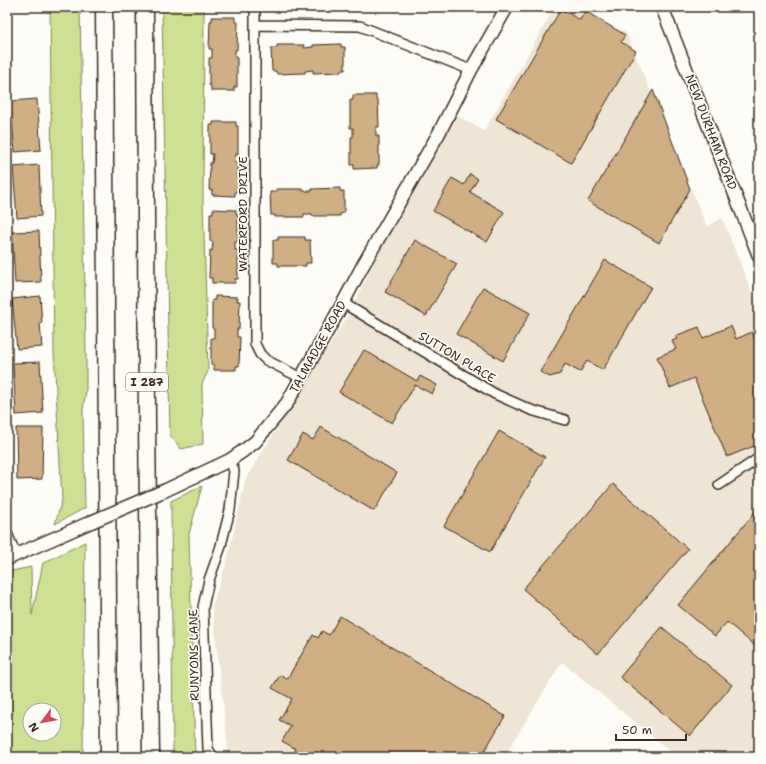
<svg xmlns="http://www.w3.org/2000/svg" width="766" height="764" viewBox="0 0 766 764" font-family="'Shantell Sans',sans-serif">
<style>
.built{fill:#efe5d4}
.green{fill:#cee094;stroke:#848559;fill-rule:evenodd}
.building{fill:#cfaf83;stroke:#3b2a1e}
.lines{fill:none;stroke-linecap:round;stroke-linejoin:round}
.street-casing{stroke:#3b2a1e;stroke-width:12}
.secondary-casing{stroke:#3b2a1e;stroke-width:15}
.highway-casing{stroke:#3b2a1e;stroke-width:19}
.street{stroke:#fdfcf7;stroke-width:9}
.secondary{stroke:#fdfcf7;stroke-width:12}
.highway{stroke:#fdfcf7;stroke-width:16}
.secondary-bridge-casing{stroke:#3b2a1e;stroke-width:15;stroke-linecap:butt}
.secondary-bridge{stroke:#fdfcf7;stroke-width:12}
.labels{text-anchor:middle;stroke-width:3.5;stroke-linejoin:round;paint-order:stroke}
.shield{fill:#fdfcf7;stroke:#75695f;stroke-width:1}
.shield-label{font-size:11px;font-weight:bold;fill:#3b2a1e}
.street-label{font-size:12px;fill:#3b2a1e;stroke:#fdfcf7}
</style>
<rect width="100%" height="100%" fill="#fdfcf7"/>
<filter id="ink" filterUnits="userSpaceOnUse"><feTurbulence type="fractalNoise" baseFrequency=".025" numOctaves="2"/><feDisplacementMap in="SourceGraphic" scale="8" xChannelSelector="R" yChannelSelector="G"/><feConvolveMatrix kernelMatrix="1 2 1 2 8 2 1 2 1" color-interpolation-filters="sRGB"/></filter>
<g filter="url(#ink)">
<path class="built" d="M555,7H564L626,32L707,227L722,218L759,310V757H677L562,662L504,757H229L212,606L227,561L246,478L349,314L447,110L484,131Z"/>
<path class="green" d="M50,7H80L86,351V391L83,410L85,508L55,524L62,500L54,353Z
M162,7H204L203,200L208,371L202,384L203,444L181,449L170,435Z
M202,486L189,534L195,757H173L171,501Z
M85,542L83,752L73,757H12L7,742V572L31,567L32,615L43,563ZM30,710H54V734H30Z"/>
<path class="building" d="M561,9L580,20L585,11L625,35L621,42L636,51L571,163L496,119Z
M212,17H235V22H238L237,50H235V58H237V87H234V91H211V86L209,85V58H212V49H209L210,21H212Z
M341,44V47H345V70H341V72L313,73V70L305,71V73L277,74L276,71H272L271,48H277V45H304V48L313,47V45Z
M653,90L690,189L659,243L588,201Z
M353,95H376V100H378L379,127H376V136H379V165H377V168L354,169V165H351V137H353V128H350V100H353Z
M37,99L41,150L15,152L10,101Z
M213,122H236V126H238V154H236L235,163H238V191H235V196L212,195V190H209L210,163H212L213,154H210V125H213Z
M39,165L41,216L17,218L13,167Z
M470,174L478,179L470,192L504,212L487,242L433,211L452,178L464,185Z
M340,188V191H344V213L340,214V216H312V214H304V217H275V215H271L270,192H276V189H303V191H312V189Z
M213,209L236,210V214H238V242H235V250H238V279H235V283H212V278H209L210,250L212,251L213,242L210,241V213H213Z
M39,231L41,282L15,283L12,232Z
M278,237H305V240H310L311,263H306V266H278V263H273V240H278Z
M415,240L457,264L426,316L385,292Z
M605,260L651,287L603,370L587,361L580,372L565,364L560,374L550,377L540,372Z
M483,287L530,313L503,361L456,334Z
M40,296L42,323H40L42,347L17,349L12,299Z
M215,296L238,297L237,301H240L239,329H237V337H240L239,366H236V370H214V365H211V338H214V329L212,328V300H215Z
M731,326L736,339L752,332L759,349V444L727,457L694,378L670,388L657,357L676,349L672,341L677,339L675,336L699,327L703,338Z
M364,350L417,381L420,376L437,385L432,394L415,385L392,423L339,392Z
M40,362L43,413L16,415L13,363Z
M321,427L397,473L374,511L288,460L303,434L313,440Z
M16,428H43L42,479L17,480Z
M499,431L545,457L490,552L444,526Z
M613,484L688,549L598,654L523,589Z
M759,507V638L754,645L727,622L715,636L678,605Z
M340,616L505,716L481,757H291L296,749L282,741L291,726L279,720L292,699L272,688L280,675L287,679L313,635L318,638L322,631L329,635Z
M662,627L732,685L690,736L620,677Z"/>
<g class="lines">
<g class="street-casing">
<path id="street" d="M255,7V344L260,354L266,360L301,378
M255,25L360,26L471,70
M343,303L495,394L531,410L565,420
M719,485L759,458
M7,533L16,555
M213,757L208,749L203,607L209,580L220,549L230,510L234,471L230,460"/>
</g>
<g class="secondary-casing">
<path id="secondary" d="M662,7L759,256
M166,490L230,460L243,451L255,442L287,403L343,303L362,267L439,133L471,70L507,7
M7,559L91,522"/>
</g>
<g class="highway-casing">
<path id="highway" d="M104,7L109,757
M145,7L147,424L151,757"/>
</g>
<use href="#street" class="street"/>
<use href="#secondary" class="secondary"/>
<use href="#highway" class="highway"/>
<g class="secondary-bridge-casing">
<path id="secondary-bridge" d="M91,522L166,490"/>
</g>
<use href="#secondary-bridge" class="secondary-bridge"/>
</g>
</g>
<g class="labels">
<rect class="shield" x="126" y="373" width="42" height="18" rx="3"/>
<g class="shield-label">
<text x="147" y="386">I 287</text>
</g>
<g class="street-label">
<text transform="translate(711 132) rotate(69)" y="4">NEW DURHAM ROAD</text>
<text transform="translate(243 214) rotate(-90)" y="4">WATERFORD DRIVE</text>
<text transform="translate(318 347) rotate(-61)" y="4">TALMADGE ROAD</text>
<text transform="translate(457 357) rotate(31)" y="4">SUTTON PLACE</text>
<text transform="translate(194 655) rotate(-91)" y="4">RUNYONS LANE</text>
</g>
</g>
<rect width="766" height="764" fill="none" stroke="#fdfcf7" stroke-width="24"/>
<rect x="12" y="12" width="742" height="740" fill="none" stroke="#3b2a1e" stroke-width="1.5" filter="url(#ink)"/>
<g transform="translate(42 722) rotate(238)"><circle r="19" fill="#fdfcf7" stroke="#afa8a0"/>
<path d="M0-3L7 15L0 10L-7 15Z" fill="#d1495b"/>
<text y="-6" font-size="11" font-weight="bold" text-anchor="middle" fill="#3b2a1e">N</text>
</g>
<path d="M616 734v6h70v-6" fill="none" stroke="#3b2a1e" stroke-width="2"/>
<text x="622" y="734" font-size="12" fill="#3b2a1e" stroke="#fdfcf7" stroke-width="3" paint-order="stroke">50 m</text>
</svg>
